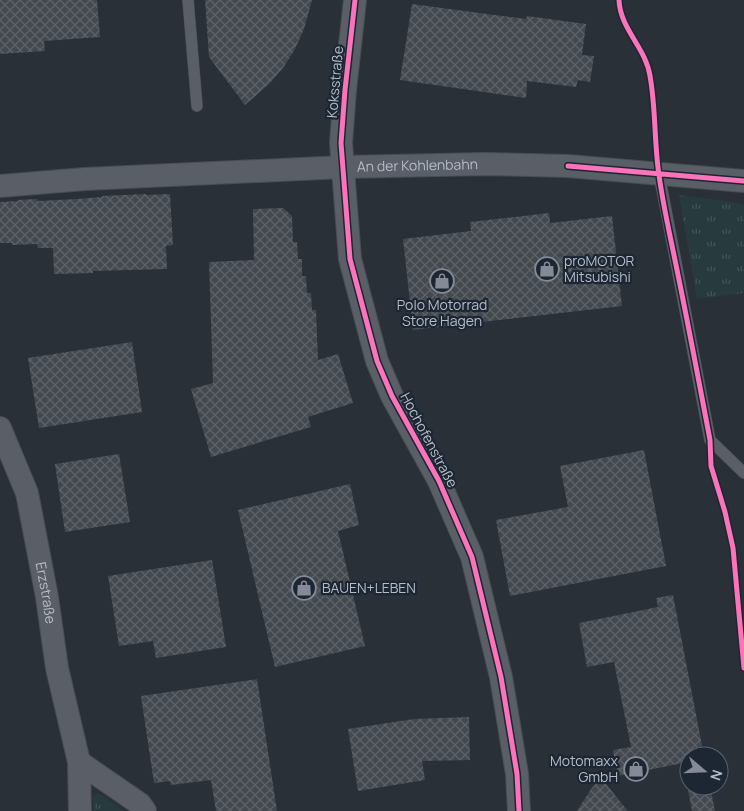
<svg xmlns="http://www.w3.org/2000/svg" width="744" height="811" viewBox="0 0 744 811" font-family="Manrope,sans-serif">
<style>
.grass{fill:url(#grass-tufts)}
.building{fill:url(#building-cross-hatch)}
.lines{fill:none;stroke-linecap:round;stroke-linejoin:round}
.service-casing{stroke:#484c53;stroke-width:12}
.minor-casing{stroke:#484c53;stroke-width:24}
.service{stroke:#5a5e66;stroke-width:11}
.minor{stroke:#5a5e66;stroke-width:22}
.cycleway-casing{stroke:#1d2633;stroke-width:8}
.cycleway{stroke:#fb73b8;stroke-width:5}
.labels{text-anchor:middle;stroke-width:4.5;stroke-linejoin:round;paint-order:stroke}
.street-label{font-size:14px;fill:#b4bcc9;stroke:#1d2633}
.poi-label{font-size:14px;fill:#b4bcc9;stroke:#1d2633;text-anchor:start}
</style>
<defs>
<pattern id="grass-tufts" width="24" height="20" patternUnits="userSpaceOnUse" patternTransform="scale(1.25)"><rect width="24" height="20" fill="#273a3e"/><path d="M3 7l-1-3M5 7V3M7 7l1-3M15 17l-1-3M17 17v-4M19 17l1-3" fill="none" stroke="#445559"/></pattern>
<pattern id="building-cross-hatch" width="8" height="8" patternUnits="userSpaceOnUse" patternTransform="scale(1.25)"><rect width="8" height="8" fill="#444950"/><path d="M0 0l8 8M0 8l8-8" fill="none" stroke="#5d6168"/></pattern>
</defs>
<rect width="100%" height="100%" fill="#2a3038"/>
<path class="grass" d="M679,195L726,201L744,205V293L697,299Z
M95,794H98L102,795L123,811H94L93,798Z"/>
<path class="building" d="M0,0H97L100,37L44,41L45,51L0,54Z
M205,0H312L304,29L295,49L283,68L269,84L245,105L209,57Z
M412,4L526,19L527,16L586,24L582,55L594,56L590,82L578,80L576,87L527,81L526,98L400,80Z
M146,194V195L170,194L173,245L166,246L167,269L93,271V273L54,274L53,248H38L37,244L12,245V243H0V202L18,201V200L37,199V201L77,199L102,197V196Z
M283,208L292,216L293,242H297L298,259H302V276H306L307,293H311L312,310H316L318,360L338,354L353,403L308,417L311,427L211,457L191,389L213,383L209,262L254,260L253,209Z
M549,213L550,223L612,216L622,306L413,330L403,239L471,231L470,222Z
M132,342L142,412L39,428L28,358Z
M644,450L666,566L510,596L496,520L568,507L560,466Z
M119,454L130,522L65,532L55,464Z
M350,484L359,525L338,531L365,646L275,667L238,510Z
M212,560L226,647L156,658L153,641L119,646L108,576Z
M673,595L704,756H689V786H710L715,811H692L683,763L618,776L613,750L631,747L614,662L587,667L579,623L658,607L656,598Z
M257,679L277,811H216L211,780L171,785L170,781L154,783L141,696Z
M469,717L470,760L422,761L425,780L358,791L348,729L414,719Z
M601,778L628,811H577L591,789Z"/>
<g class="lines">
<g class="service-casing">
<path id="service" d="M188,0L197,106
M659,174L710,440L744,473"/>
</g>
<g class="minor-casing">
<g id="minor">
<path d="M355,0L345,90L341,143L350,259L377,361L392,396L439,481L472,557L501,677L517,774L519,811"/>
<path id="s1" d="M0,186L85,179L343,167L484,164L568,166L744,181"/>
<path id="s2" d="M0,428L27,493L47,597L57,668L79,762L80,811"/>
<path d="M79,762L140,804L145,811"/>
</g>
</g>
<use href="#service" class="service"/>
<use href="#minor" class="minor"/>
<g class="cycleway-casing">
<path id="cycleway" d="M355,0L345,90L341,143L350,259L377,361L392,396L439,481L472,557L501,677L517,774L519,811
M619,0C620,29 646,48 650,76C656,109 654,142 659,175C663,205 670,235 676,265C688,323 699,382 710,440L711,466L725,512L733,548L744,668
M568,166L744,181"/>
</g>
<use href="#cycleway" class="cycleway"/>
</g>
<defs>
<g id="shop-ring" transform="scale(1.25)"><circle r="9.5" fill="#1d2633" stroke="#848b96" stroke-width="1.5"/><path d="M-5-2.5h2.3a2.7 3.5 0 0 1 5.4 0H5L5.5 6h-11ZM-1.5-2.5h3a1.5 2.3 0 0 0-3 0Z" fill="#848b96"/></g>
</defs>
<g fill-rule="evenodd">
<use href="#shop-ring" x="547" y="269"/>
<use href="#shop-ring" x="442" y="281"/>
<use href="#shop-ring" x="304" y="588"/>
<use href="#shop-ring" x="636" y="769"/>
</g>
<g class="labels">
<g class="street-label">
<text transform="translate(335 82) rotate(-85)" y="5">Koksstraße</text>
<text dy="5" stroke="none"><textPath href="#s1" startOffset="418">An der Kohlenbahn</textPath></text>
<text transform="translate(429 440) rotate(62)" y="5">Hochofenstraße</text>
<text dy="5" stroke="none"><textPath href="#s2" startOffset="172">Erzstraße</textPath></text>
</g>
<g class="poi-label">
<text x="564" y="266">proMOTOR<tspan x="564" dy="16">Mitsubishi</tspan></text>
<text x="442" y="310" text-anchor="middle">Polo Motorrad<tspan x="442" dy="16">Store Hagen</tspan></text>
<text x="322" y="593">BAUEN+LEBEN</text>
<text x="618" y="766" text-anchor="end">Motomaxx<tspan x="618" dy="16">GmbH</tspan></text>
</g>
</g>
<g transform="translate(704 771) rotate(109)"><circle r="24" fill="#1d2633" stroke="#59626f"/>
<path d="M0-4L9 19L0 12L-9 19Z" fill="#848b96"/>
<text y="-8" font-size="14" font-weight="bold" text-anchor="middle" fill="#b4bcc9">N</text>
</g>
</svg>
